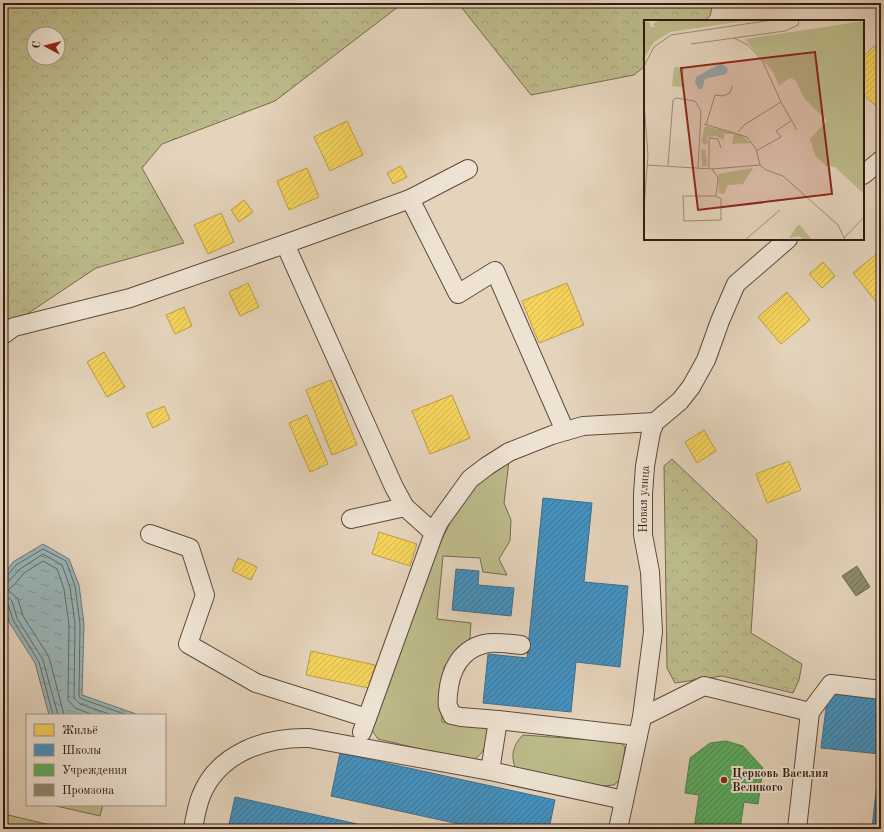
<svg xmlns="http://www.w3.org/2000/svg" width="884" height="832" viewBox="0 0 884 832" font-family="'Old Standard TT',serif">
<style>
.grass{fill:#bdbb8b;stroke:#776b4e}
.forest{fill:url(#forest-crowns);stroke:#776b4e;fill-rule:evenodd}
.water{fill:url(#water-ripples);stroke:#6f7876}
.homes{fill:url(#homes-hatch);stroke:#bb9d46}
.schools{fill:url(#schools-hatch);stroke:#3e6f8e}
.public{fill:url(#public-hatch);stroke:#4e8249}
.industry{fill:url(#industry-hatch);stroke:#716a52}
.lines{fill:none;stroke-linecap:round;stroke-linejoin:round}
.shore{stroke:#646866;stroke-width:1}
.minor-casing{stroke:#5e493c;stroke-width:20}
.minor{stroke:#eee3d3;stroke-width:18}
.poi-dot{fill:#8f2418;stroke:#eee3d3;stroke-width:1.5}
.labels{text-anchor:middle;stroke-width:4;stroke-linejoin:round;paint-order:stroke}
.street-label{font-size:12px;fill:#311b12;stroke:#eee3d3}
.poi-label{font-size:12px;font-weight:bold;fill:#311b12;stroke:#eee3d3;text-anchor:start}
.inset-road{fill:none;stroke:#9d8a78;stroke-width:1}
.view{fill:#8f2418;fill-opacity:0.15;stroke:#8f2418;stroke-width:2}
.inset-edge{fill:none;stroke:#311b12;stroke-width:2}
</style>
<defs>
<pattern id="forest-crowns" width="20" height="18" patternUnits="userSpaceOnUse"><rect width="20" height="18" fill="#bdbb8b"/><path d="M2 6a3 3 0 1 1 6 0M12 15a3 3 0 1 1 6 0" fill="none" stroke="#a3a077"/></pattern>
<pattern id="water-ripples" width="26" height="14" patternUnits="userSpaceOnUse"><rect width="26" height="14" fill="#98b6b9"/><path d="M2 4q2-2 4 0t4 0M15 11q2-2 4 0t4 0" fill="none" stroke="#7d9395"/></pattern>
<pattern id="homes-hatch" width="6" height="6" patternUnits="userSpaceOnUse"><rect width="6" height="6" fill="#f6d55c"/><path d="M-1 1l2-2M0 6l6-6M5 7l2-2" fill="none" stroke="#d3b64f"/></pattern>
<pattern id="schools-hatch" width="6" height="6" patternUnits="userSpaceOnUse"><rect width="6" height="6" fill="#4393c3"/><path d="M-1 1l2-2M0 6l6-6M5 7l2-2" fill="none" stroke="#39779d"/></pattern>
<pattern id="public-hatch" width="6" height="6" patternUnits="userSpaceOnUse"><rect width="6" height="6" fill="#5aae61"/><path d="M-1 1l2-2M0 6l6-6M5 7l2-2" fill="none" stroke="#4b8d4f"/></pattern>
<pattern id="industry-hatch" width="6" height="6" patternUnits="userSpaceOnUse"><rect width="6" height="6" fill="#8c8c6e"/><path d="M-1 1l2-2M0 6l6-6M5 7l2-2" fill="none" stroke="#737259"/></pattern>
</defs>
<rect width="100%" height="100%" fill="#e5d4bc"/>
<filter id="stains"><feTurbulence type="fractalNoise" baseFrequency=".005" numOctaves="4"/><feColorMatrix values="0 0 0 0 .2 0 0 0 0 .09 0 0 0 0 .02 0 0 0 .5 -.17"/></filter>
<radialGradient id="worn" r=".72"><stop offset=".6" stop-color="#630" stop-opacity="0"/><stop offset="1" stop-color="#630" stop-opacity=".3"/></radialGradient>
<path class="grass" d="M509,461L504,503L511,520L510,541L499,559L507,575L483,572L480,558L443,556L437,619L471,623L470,638L444,667L441,695L442,722L479,725L484,727L489,732C487,744 483,756 471,761L378,739L371,729L394,669L430,563L451,521L475,485Z
M523,735L620,742L625,747L621,779L614,785L603,786L516,769C510,756 513,745 523,735Z
M52,805H103L100,816Z
M4,814L67,829H3Z"/>
<path class="forest" d="M3,3H403L275,101L162,144L142,168L184,243L96,268L3,330ZM34,34H58V58H34Z
M458,3H713L710,16L704,21H645V66L634,75L531,95Z
M672,459L757,540L751,633L802,664L799,680L793,693L722,676L675,683L667,668L664,466Z"/>
<path class="water" d="M43,544L69,559L79,585L84,624L82,695L139,715H49L35,663L9,622L3,599V576L13,562Z"/>
<path class="homes" d="M874,46L881,52V101L876,106L863,94V57Z
M347,121L363,155L330,171L314,137Z
M401,166L407,177L393,184L387,173Z
M307,168L319,197L289,210L277,181Z
M244,200L253,212L239,222L231,210Z
M221,213L234,242L208,254L194,225Z
M878,253L881,258V300L877,303L853,273Z
M823,262L835,276L822,288L809,274Z
M248,283L259,307L240,316L229,292Z
M567,283L584,325L539,343L522,301Z
M787,292L810,320L781,344L758,317Z
M184,307L192,326L175,334L166,315Z
M104,352L125,387L107,397L87,362Z
M331,380L357,445L332,455L306,390Z
M452,395L470,438L430,454L412,411Z
M164,406L170,419L153,428L146,414Z
M307,415L328,464L310,472L289,423Z
M704,430L716,451L697,463L685,442Z
M789,461L801,490L767,503L756,474Z
M379,532L417,544L410,566L372,554Z
M238,558L257,567L251,580L232,571Z
M311,651L375,665L369,688L306,675Z"/>
<path class="schools" d="M543,498L592,503L584,582L628,586L620,667L576,662L571,712L483,703L488,654L527,658Z
M456,569L479,571L478,585L514,588L511,616L452,610Z
M828,692L881,698V829H872L880,754L821,748Z
M340,753L555,800L549,829H467L468,826L331,796Z
M235,797L380,829H228Z"/>
<path class="public" d="M726,741L743,746L763,768L758,804L744,802L740,829H694L699,795L685,793L690,758L710,743Z"/>
<path class="industry" d="M857,566L870,587L856,596L842,576Z"/>
<g class="lines">
<path class="shore" d="M3,578L7,576L16,565L43,549L66,561L75,586L80,624L79,697L82,699L127,715
M3,583L9,581L20,569L43,554L62,565L70,587L75,624L74,698L80,704L112,715
M3,597L9,598L12,601L17,618L43,660L58,715
M3,602L8,604L13,620L39,662L53,715
M64,715L49,657L23,616L18,599L8,590L15,584L24,573L43,561L57,569L64,589L69,625L68,700L75,708L93,715"/>
<g class="minor-casing">
<g id="minor">
<path d="M863,175L881,160"/>
<path d="M410,199L458,294L495,271L565,431"/>
<path d="M285,244L410,199L468,169"/>
<path d="M3,335L14,327L130,298L285,244L394,487L405,507L434,533"/>
<path d="M351,519L405,507"/>
<path d="M150,534L190,548L205,595L188,644L256,683L367,718"/>
<path d="M521,645C509,644 495,641 484,644C460,650 450,671 448,694C448,698 447,703 448,706C449,709 451,712 452,715L461,717L498,720L638,736"/>
<path d="M642,717L704,686L810,712"/>
<path d="M362,732L434,533L439,522L470,479L487,466L509,452L552,435L583,426L655,422"/>
<path d="M490,771L498,720"/>
<path d="M193,829C195,818 197,806 201,796C218,753 265,737 309,738L490,771L624,800"/>
<path id="s1" d="M618,829L642,717L653,632L650,572L643,535V494L645,466L651,432L655,422L680,401L691,387L706,360L720,321L736,284L788,239"/>
<path d="M797,829L810,712L831,684L881,690"/>
</g>
</g>
<use href="#minor" class="minor"/>
</g>
<circle class="poi-dot" cx="724" cy="780" r="4"/>
<g class="labels">
<g class="street-label">
<text dy="4" stroke="none"><textPath href="#s1" startOffset="334">Новая улица</textPath></text>
</g>
<g class="poi-label">
<text x="732" y="777">Церковь Василия<tspan x="732" dy="14">Великого</tspan></text>
</g>
</g>
<g transform="translate(644 20)">
<rect width="220" height="220" fill="#e5d4bc"/>
<path d="M16,0H106L26,12L10,22L0,38V2H5L7,7H11L9,4ZM30,47L40,48L38,67L28,66ZM61,106L96,114L106,123L88,124L90,114H80V120L72,116L63,117L64,123L61,125L57,122ZM61,129L64,146L58,147L57,130Z" fill="#bdbb8b"/>
<path d="M220,1V174L191,147L182,146L171,135L166,119L183,101L160,78L151,60L146,58L135,66L129,52L101,19ZM109,148L99,164L84,165L80,174L75,173L74,154ZM154,205H156L168,220H160L155,216L145,218Z" fill="#bdbb8b"/>
<path d="M77,43L84,49L82,54L61,59L58,69H55L51,63L52,57Z" fill="#98b6b9"/>
<path class="inset-road" d="M90,18L141,11L154,5L155,0M47,24L90,18L104,25L118,40L137,82L100,105L94,112M0,46L10,27L27,15L128,0M137,82L153,110M0,84L4,135L0,187M60,104L103,117L112,129L116,145M62,105L71,75L79,76L86,73L88,66M0,108V166M112,131L137,117L132,111L147,101M3,145L68,149L116,145L122,150L139,156L194,205L201,220M24,145L29,80L32,78L51,81L57,91L54,148M65,149V118L74,119L77,128M68,149L74,158L72,176L77,179V200L40,201L39,176H72M200,218L220,197M30,220H46M101,220L136,190"/>
<path class="view" d="M171,32L188,174L54,190L37,48Z"/>
<rect width="220" height="220" class="inset-edge"/>
</g>
<rect width="884" height="832" fill="none" stroke="#e5d4bc" stroke-width="16"/>
<rect x="4" y="4" width="876" height="824" fill="none" stroke="#311b12" stroke-width="2"/>
<rect x="8" y="8" width="868" height="816" fill="none" stroke="#311b12"/>
<rect x="26" y="714" width="140" height="92" fill="#eee3d3" stroke="#a29386"/>
<rect x="34" y="724" width="20" height="12" fill="#f6d55c" stroke="#a29386"/>
<text x="62" y="734" font-size="12" fill="#311b12">Жильё</text>
<rect x="34" y="744" width="20" height="12" fill="#4393c3" stroke="#a29386"/>
<text x="62" y="754" font-size="12" fill="#311b12">Школы</text>
<rect x="34" y="764" width="20" height="12" fill="#5aae61" stroke="#a29386"/>
<text x="62" y="774" font-size="12" fill="#311b12">Учреждения</text>
<rect x="34" y="784" width="20" height="12" fill="#8c8c6e" stroke="#a29386"/>
<text x="62" y="794" font-size="12" fill="#311b12">Промзона</text>
<g transform="translate(46 46) rotate(277)"><circle r="19" fill="#eee3d3" stroke="#a29386"/>
<path d="M0-3L7 15L0 10L-7 15Z" fill="#8f2418"/>
<text y="-6" font-size="11" font-weight="bold" text-anchor="middle" fill="#311b12">С</text>
</g>
<rect width="100%" height="100%" filter="url(#stains)"/>
<rect width="100%" height="100%" fill="url(#worn)"/>
</svg>
